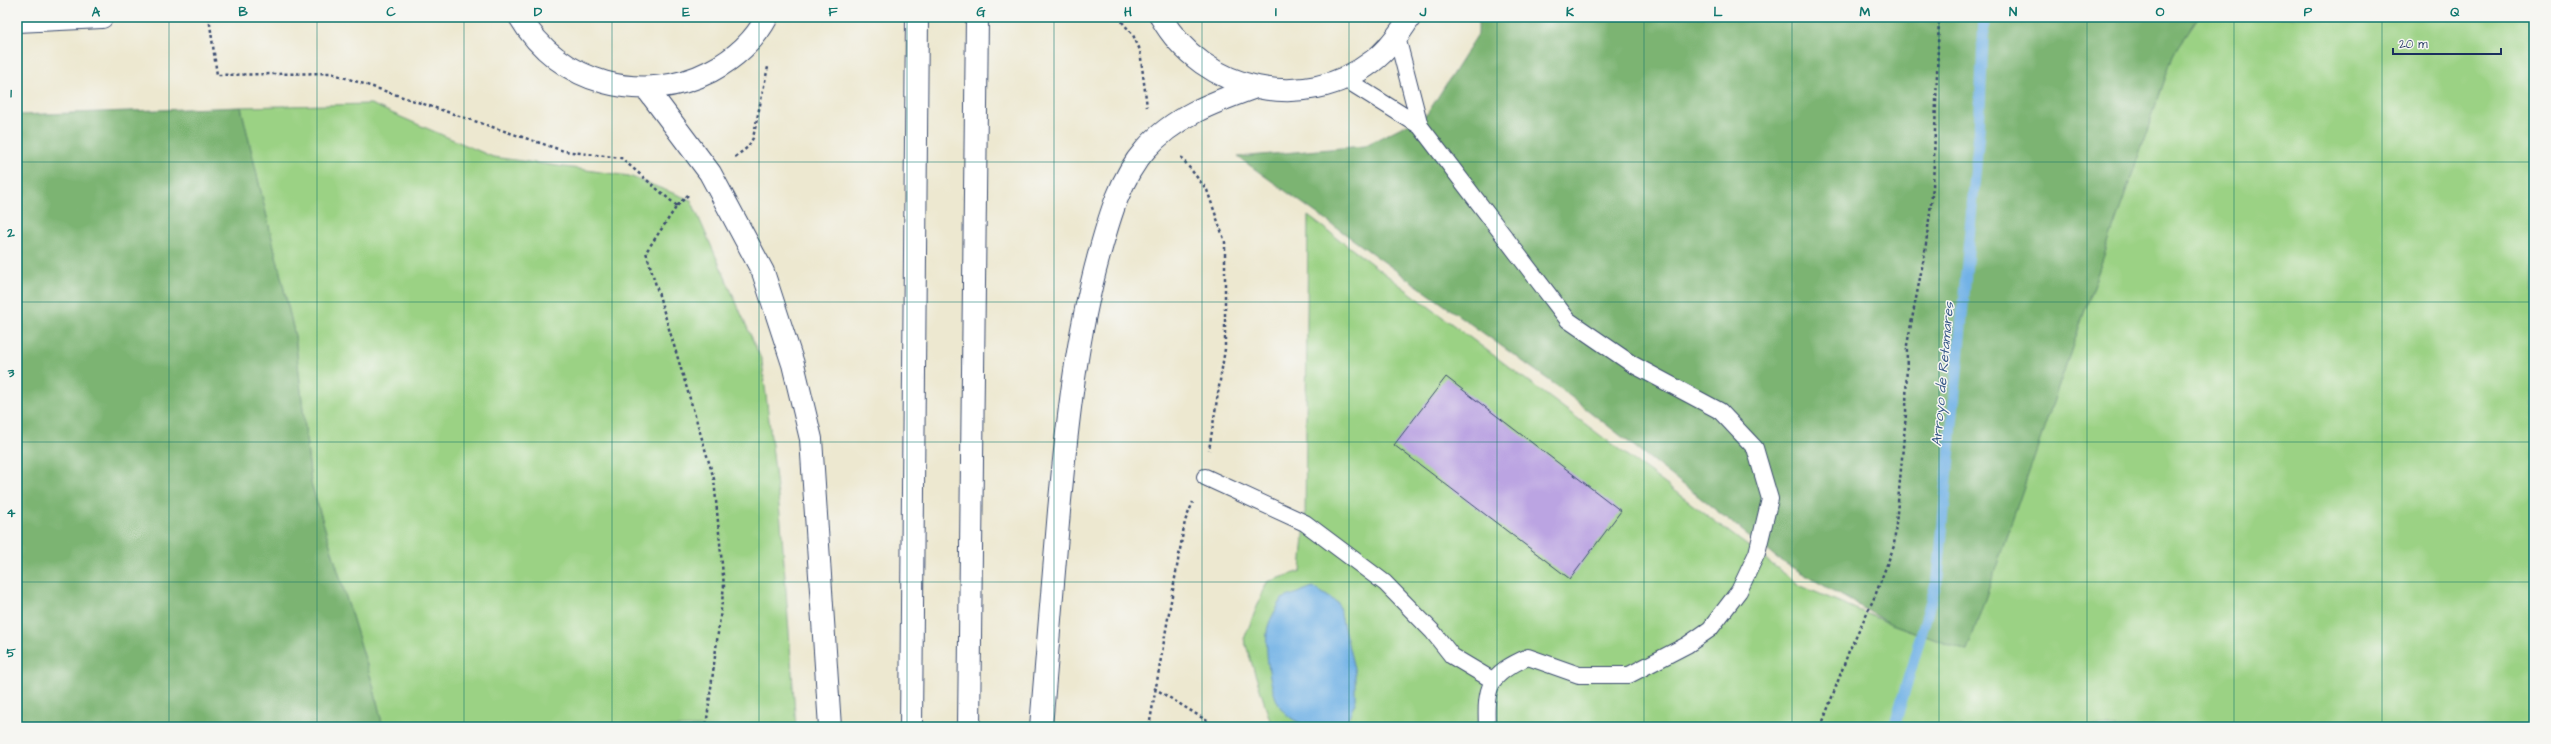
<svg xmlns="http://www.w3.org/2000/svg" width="2551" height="744" viewBox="0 0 2551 744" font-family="'Architects Daughter',sans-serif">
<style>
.green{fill:#9bd284;stroke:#5b8071}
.forest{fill:#7cb472;stroke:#4c7268}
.water{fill:#72b2e6;stroke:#4670a2}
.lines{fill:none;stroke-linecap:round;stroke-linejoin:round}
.stream{stroke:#72b2e6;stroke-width:11}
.building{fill:#bba4e2}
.lane-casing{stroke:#3a4b6f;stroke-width:18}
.street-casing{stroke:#3a4b6f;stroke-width:24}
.highway-casing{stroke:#3a4b6f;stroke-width:24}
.path{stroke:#3a4b6f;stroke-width:2.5;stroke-dasharray:3 3;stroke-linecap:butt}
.lane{stroke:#fff;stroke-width:16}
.street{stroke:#fff;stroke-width:22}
.highway{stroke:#fff;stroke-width:22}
.grid{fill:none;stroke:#0f766e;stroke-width:1;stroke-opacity:0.55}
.labels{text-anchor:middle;stroke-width:3;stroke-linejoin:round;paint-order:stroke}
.water-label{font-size:14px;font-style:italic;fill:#355687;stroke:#f6f6f2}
.neatline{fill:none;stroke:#0f766e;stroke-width:1.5}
.grid-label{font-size:13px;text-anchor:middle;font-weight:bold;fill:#0f766e}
</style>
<rect width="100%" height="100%" fill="#f6f6f2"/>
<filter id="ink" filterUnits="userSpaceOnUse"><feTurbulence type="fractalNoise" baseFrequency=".025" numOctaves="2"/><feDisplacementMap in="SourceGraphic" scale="8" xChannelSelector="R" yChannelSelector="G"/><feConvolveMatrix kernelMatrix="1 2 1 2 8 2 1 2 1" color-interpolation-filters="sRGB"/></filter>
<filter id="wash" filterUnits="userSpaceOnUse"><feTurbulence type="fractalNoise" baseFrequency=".012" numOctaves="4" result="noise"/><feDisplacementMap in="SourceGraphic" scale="16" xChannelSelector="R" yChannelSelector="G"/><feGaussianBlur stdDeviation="0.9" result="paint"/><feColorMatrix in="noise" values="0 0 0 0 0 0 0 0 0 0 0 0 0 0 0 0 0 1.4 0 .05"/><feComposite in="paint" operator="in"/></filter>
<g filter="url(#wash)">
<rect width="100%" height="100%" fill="#ede8d0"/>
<path class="green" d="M2198,17H2534V727H1272L1244,639L1267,582L1301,571L1305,523L1308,216L1801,586L1889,623L1967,651L2174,53Z
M371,104L493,157L629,176L691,200L762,361L781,522L796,727H383L373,685L311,483L295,336L241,107Z"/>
<path class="forest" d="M1478,17H2198L2174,53L1967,651L1889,623L1781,561L1557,386L1238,157L1364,146L1427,114L1478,34Z
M241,107L295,336L311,483L373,685L383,727H17V115Z"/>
<path class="water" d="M1313,587L1338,603L1355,673V703L1345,725C1325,733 1293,726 1281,708C1270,693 1265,651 1267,633C1267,622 1277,609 1282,599Z"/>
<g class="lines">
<path class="stream" d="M1894,727L1938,577L1979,132L1984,17"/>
</g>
<g id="blocks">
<path class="building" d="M1446,377L1621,511L1570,579L1394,445Z"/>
</g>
</g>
<g filter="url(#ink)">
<use href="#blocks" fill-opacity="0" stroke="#3a4b6f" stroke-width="1"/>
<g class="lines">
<g class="lane-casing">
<path id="lane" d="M1397,37L1420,126
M1345,79L1420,126L1568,320L1632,364L1720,411L1755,448L1770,499L1757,553L1739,591L1710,629L1687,645L1629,675H1579L1528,657C1489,674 1485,686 1487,727
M1205,477L1305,523L1385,583L1433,632L1452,656L1494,681"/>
</g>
<g class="street-casing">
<path id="street" d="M520,17C559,84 643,106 711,71C734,59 755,40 767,17
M1161,17C1203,92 1305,114 1373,61C1389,49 1400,33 1410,17
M17,21L102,17"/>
</g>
<g class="highway-casing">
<path id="highway" d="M647,89L710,173L763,272L793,364L811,439L830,727
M911,727L917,17
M969,727L977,17
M1041,727C1047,655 1053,583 1059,511C1067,425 1076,339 1099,255C1109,219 1120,178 1145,150C1173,117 1214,102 1253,88"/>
</g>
<path class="path" d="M209,17L217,75L331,73L564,151L621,158L677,206
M1118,17L1133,35L1140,50L1147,107
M735,157L748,147L753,138L768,67
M1181,157L1207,190L1225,242V349L1209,450
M688,195L677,206L646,252L714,479L724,586L706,727
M1154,688L1217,727
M1149,727L1185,521L1193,502
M1821,727L1849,651L1875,596L1894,546L1906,414L1907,345L1925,252L1933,187L1939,17"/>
<use href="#lane" class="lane"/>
<use href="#street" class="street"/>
<use href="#highway" class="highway"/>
</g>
</g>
<path class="grid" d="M169,17V727M317,17V727M464,17V727M612,17V727M759,17V727M907,17V727M1054,17V727M1202,17V727M1349,17V727M1497,17V727M1644,17V727M1792,17V727M1939,17V727M2087,17V727M2234,17V727M2382,17V727M17,162H2534M17,302H2534M17,442H2534M17,582H2534"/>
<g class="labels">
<g class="water-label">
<text transform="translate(1942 374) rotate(-85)" y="5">Arroyo de Retamares</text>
</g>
</g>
<rect width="2551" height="744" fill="none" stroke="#f6f6f2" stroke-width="44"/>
<path d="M2393 48v6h108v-6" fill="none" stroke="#1b2f5e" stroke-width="2"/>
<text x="2399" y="48" font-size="12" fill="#1b2f5e" stroke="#f6f6f2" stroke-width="3" paint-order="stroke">20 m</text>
<rect x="22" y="22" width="2507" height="700" class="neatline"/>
<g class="grid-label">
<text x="96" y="16">A</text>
<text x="243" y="16">B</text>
<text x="391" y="16">C</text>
<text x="538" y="16">D</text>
<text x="686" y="16">E</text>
<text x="833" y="16">F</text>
<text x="981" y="16">G</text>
<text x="1128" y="16">H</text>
<text x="1276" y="16">I</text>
<text x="1423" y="16">J</text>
<text x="1570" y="16">K</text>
<text x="1718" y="16">L</text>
<text x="1865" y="16">M</text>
<text x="2013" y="16">N</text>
<text x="2160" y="16">O</text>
<text x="2308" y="16">P</text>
<text x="2455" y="16">Q</text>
<text x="11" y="97">1</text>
<text x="11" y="237">2</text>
<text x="11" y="377">3</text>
<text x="11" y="517">4</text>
<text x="11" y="657">5</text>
</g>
</svg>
